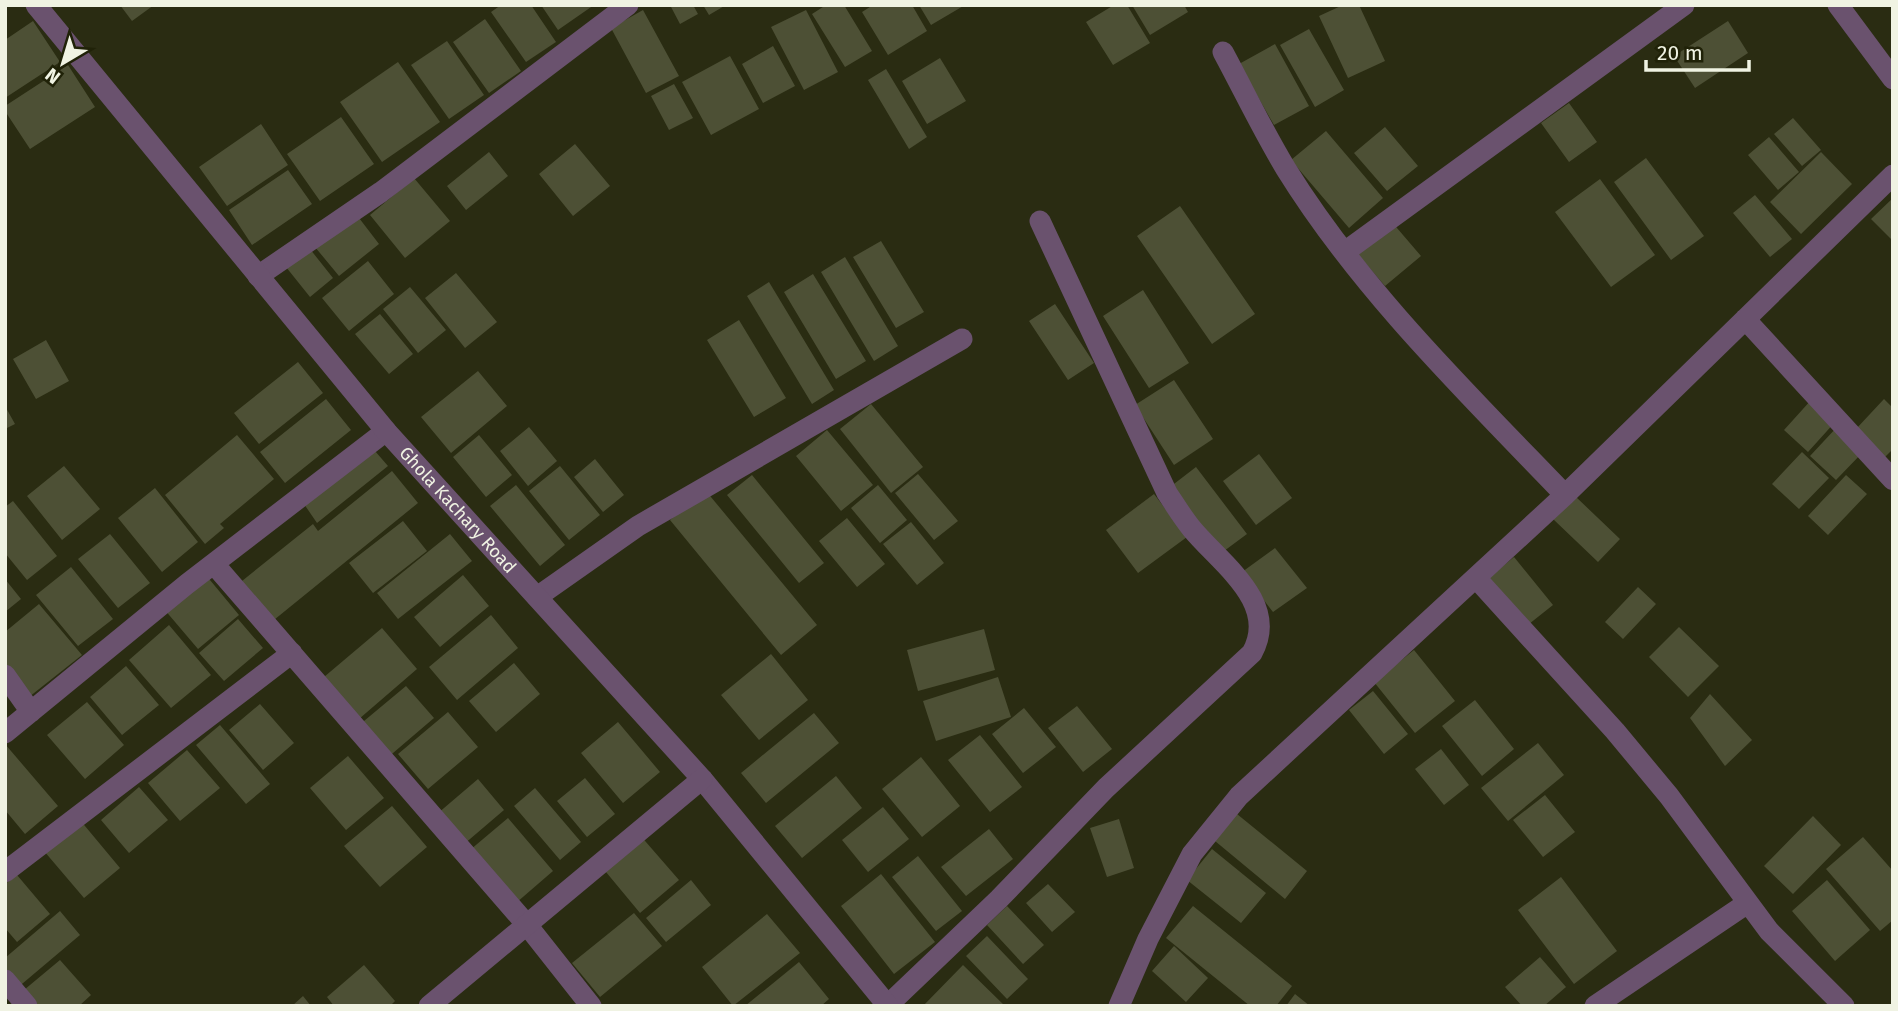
<svg xmlns="http://www.w3.org/2000/svg" width="1898" height="1011" viewBox="0 0 1898 1011" font-family="'Fira Sans',sans-serif">
<style>
.building{fill:#4d5035}
.lines{fill:none;stroke-linecap:round;stroke-linejoin:round}
.minor{stroke:#6a526e;stroke-width:21}
.tertiary{stroke:#6a526e;stroke-width:21}
.labels{text-anchor:middle;stroke-width:7;stroke-linejoin:round;paint-order:stroke}
.street-label{font-size:18px;fill:#f0f3e3;stroke:#202208}
</style>
<rect width="100%" height="100%" fill="#2a2c12"/>
<path class="building" d="M120,5H154L132,21Z
M501,5H531L556,42L526,62L491,12Z
M541,5H594L558,30Z
M670,5H693L698,14L680,24Z
M703,5H726L709,15Z
M826,5H844L872,51L845,67L812,14Z
M873,5H912L927,31L888,55L862,12Z
M919,5H965L931,25Z
M1114,5H1127L1150,43L1113,65L1086,22Z
M1132,5H1184L1188,12L1150,35Z
M1343,5H1359L1385,61L1348,78L1319,16Z
M643,10L679,76L646,93L611,28Z
M806,10L838,72L804,90L771,27Z
M485,19L521,71L489,93L453,42Z
M33,21L60,62L5,98V40Z
M1728,21L1748,53L1695,88L1674,56Z
M1309,29L1344,90L1315,107L1280,45Z
M447,41L484,95L449,119L411,65Z
M1275,44L1309,106L1274,125L1239,64Z
M773,46L795,86L763,103L742,64Z
M730,56L759,109L711,135L682,82Z
M940,58L966,101L927,124L902,81Z
M398,62L440,122L382,162L340,102Z
M68,65L95,107L30,149L5,111V106Z
M886,69L927,137L909,149L868,80Z
M674,84L693,118L669,130L651,96Z
M1569,103L1597,142L1569,162L1541,123Z
M341,117L374,164L320,201L287,154Z
M1793,118L1821,150L1802,166L1774,134Z
M261,124L288,165L227,206L199,167Z
M1385,127L1418,166L1387,191L1354,153Z
M1326,131L1383,198L1349,228L1291,160Z
M1769,137L1799,172L1778,190L1748,155Z
M575,144L610,186L573,216L539,174Z
M489,152L508,176L466,210L447,186Z
M1821,152L1852,184L1801,234L1770,202Z
M1646,158L1704,236L1671,260L1614,182Z
M288,170L312,204L252,245L229,210Z
M414,178L450,221L405,258L370,215Z
M1600,179L1655,255L1611,287L1555,212Z
M1755,195L1792,239L1770,257L1733,213Z
M1893,198V241L1871,219Z
M1180,206L1255,314L1212,344L1137,236Z
M356,214L379,244L339,276L315,247Z
M1391,221L1421,256L1385,286L1355,251Z
M881,241L924,312L896,328L853,257Z
M310,249L333,278L310,297L286,267Z
M845,257L898,346L874,361L821,272Z
M368,261L394,294L349,331L322,298Z
M456,273L497,322L465,348L425,298Z
M813,274L866,361L836,379L784,292Z
M769,282L834,390L812,404L747,296Z
M410,287L446,330L418,353L383,309Z
M1143,290L1189,363L1149,388L1103,316Z
M1055,304L1094,363L1068,380L1029,321Z
M380,314L413,354L389,374L355,334Z
M739,320L786,398L754,417L707,340Z
M46,340L69,381L36,399L13,359Z
M298,362L323,393L259,444L234,413Z
M478,371L507,406L451,453L421,417Z
M1174,380L1213,439L1174,465L1135,405Z
M326,399L351,430L285,483L260,452Z
M1812,399L1836,421L1808,452L1784,430Z
M1884,399L1893,408V449L1885,457L1856,429Z
M871,404L923,467L891,493L840,429Z
M5,406L15,424L5,429Z
M529,427L557,461L528,486L500,451Z
M1837,427L1863,452L1836,480L1810,456Z
M827,430L873,485L841,511L796,456Z
M237,435L274,479L220,524L224,528L205,544L165,495Z
M479,435L512,475L486,497L453,457Z
M375,451L388,466L317,523L304,504Z
M1802,452L1829,478L1799,509L1772,484Z
M1259,454L1292,498L1256,525L1223,481Z
M595,459L624,495L603,512L574,477Z
M64,466L100,509L62,540L27,496Z
M560,466L600,515L569,540L529,491Z
M1196,467L1247,534L1220,554L1170,487Z
M392,471L418,503L269,624L237,585L313,524L318,531Z
M918,474L958,521L934,540L895,493Z
M752,475L824,563L799,583L727,495Z
M1846,475L1867,494L1828,535L1808,516Z
M516,485L565,545L540,566L490,506Z
M878,485L907,520L880,543L851,508Z
M155,488L198,542L162,572L118,518Z
M706,491L817,625L781,655L670,520Z
M1154,494L1187,537L1138,573L1106,530Z
M1575,496L1620,539L1598,562L1553,519Z
M13,501L57,556L27,580L5,553V507Z
M847,518L885,564L857,587L819,541Z
M403,521L427,551L373,593L349,563Z
M911,522L944,563L917,585L883,544Z
M110,534L150,583L118,608L78,559Z
M450,534L472,561L398,619L377,593Z
M1275,548L1307,588L1273,612L1242,572Z
M1514,557L1553,605L1524,628L1486,580Z
M71,567L113,619L78,646L36,595Z
M205,574L239,615L198,649L164,609Z
M463,575L489,606L440,647L414,617Z
M5,579L21,599L5,612Z
M1638,587L1656,604L1623,639L1605,622Z
M39,604L82,655L29,697L5,668V632Z
M491,615L518,648L457,700L429,667Z
M238,619L263,648L224,681L199,653Z
M169,625L211,675L171,708L129,660Z
M1679,627L1719,666L1688,697L1649,657Z
M382,628L417,669L359,719L324,677Z
M984,629L995,670L918,691L907,650Z
M1414,650L1455,701L1415,733L1374,682Z
M771,654L808,700L759,740L721,695Z
M514,663L540,694L496,732L469,701Z
M126,666L159,705L122,735L90,697Z
M998,677L1011,717L936,741L923,701Z
M406,686L434,718L386,759L358,726Z
M1373,691L1408,734L1384,754L1349,710Z
M1710,694L1752,740L1725,766L1690,718Z
M1475,700L1514,749L1482,776L1442,726Z
M87,702L124,745L85,779L47,735Z
M260,704L294,743L263,770L229,730Z
M1077,706L1112,749L1083,772L1048,728Z
M1024,708L1056,747L1023,773L992,734Z
M448,712L478,747L428,789L398,754Z
M814,713L839,743L766,803L741,773Z
M618,722L660,772L623,803L581,753Z
M220,725L270,784L246,804L196,745Z
M980,735L1022,787L990,812L948,760Z
M1538,743L1564,775L1508,821L1481,788Z
M5,744L58,806L25,834L5,810Z
M1441,749L1469,785L1444,805L1415,769Z
M187,750L220,788L180,821L148,783Z
M348,756L384,798L346,830L310,788Z
M921,757L960,806L922,837L882,789Z
M836,776L862,808L802,858L775,826Z
M585,778L615,814L587,837L557,801Z
M478,779L504,810L463,845L437,814Z
M139,787L168,820L129,853L101,820Z
M535,788L581,842L560,860L514,806Z
M1545,795L1575,832L1543,857L1513,820Z
M392,806L427,847L380,887L344,846Z
M883,807L909,839L868,872L842,840Z
M1237,814L1307,871L1285,899L1215,841Z
M1813,816L1841,845L1793,894L1764,866Z
M508,818L553,871L516,903L470,850Z
M1119,819L1134,868L1107,877L1090,828Z
M80,820L120,868L84,898L44,851Z
M989,829L1013,859L966,896L941,867Z
M639,834L679,880L640,913L601,866Z
M1863,837L1893,871V920L1880,931L1826,869Z
M1212,849L1266,893L1241,923L1187,880Z
M918,856L962,911L936,931L892,877Z
M881,874L935,942L894,974L841,906Z
M17,875L50,914L17,942L5,928V884Z
M1561,877L1617,951L1574,984L1518,910Z
M691,880L711,905L666,942L646,918Z
M1827,880L1870,930L1835,961L1792,911Z
M1048,884L1075,912L1052,932L1026,903Z
M1007,906L1044,945L1023,964L987,925Z
M1193,906L1292,986L1276,1006H1250L1166,938Z
M60,911L80,935L16,989L5,976V958Z
M634,913L662,946L600,997L572,963Z
M767,914L800,953L733,1006L702,967Z
M987,936L1028,979L1007,999L966,956Z
M1174,946L1208,978L1186,1002L1152,971Z
M1540,957L1566,987L1544,1006H1522L1505,987Z
M60,960L91,995L79,1006H37L24,990Z
M799,962L829,999L821,1006H745Z
M364,965L395,1001L390,1006H334L327,997Z
M963,965L1005,1006H923Z
M1295,994L1310,1006H1286Z
M303,996L311,1006H292Z"/>
<g class="lines">
<path class="minor" d="M1838,5L1893,79
M1223,52C1244,91 1263,131 1286,169C1361,290 1467,393 1565,495
M1346,251L1684,5
M258,276L381,192L628,5
M1745,319L1893,480
M214,564L527,925L591,1006
M1476,578L1615,731L1669,796L1769,931L1844,1006
M537,597L638,526L962,339
M5,675L31,712
M5,733L187,584L386,431
M5,872L292,653
M5,980L27,1006
M888,1005L999,899L1106,788L1252,653C1280,603 1221,564 1192,529C1183,518 1175,505 1167,493L1040,221
M1119,1006L1148,939L1192,854L1239,796L1565,495L1893,175
M1595,1006L1746,904"/>
<g class="tertiary">
<path id="s1" d="M36,5L386,431L702,779L888,1006"/>
<path d="M429,1006L702,779"/>
</g>
</g>
<g class="labels">
<g class="street-label">
<text dy="6" stroke="none"><textPath href="#s1" startOffset="658">Ghola Kachary Road</textPath></text>
</g>
</g>
<rect width="1898" height="1011" fill="none" stroke="#f0f3e3" stroke-width="14"/>
<g transform="translate(63 63) rotate(218)" stroke="#202208" stroke-width="5" paint-order="stroke">
<path d="M0-5L12 26L0 18L-12 26Z" fill="#f0f3e3"/>
<text y="-10" font-size="19" font-weight="bold" text-anchor="middle" fill="#f0f3e3">N</text>
</g>
<path d="M1646 60v10h103v-10" fill="none" stroke="#f0f3e3" stroke-width="3.5"/>
<text x="1657" y="60" font-size="21" fill="#f0f3e3" stroke="#202208" stroke-width="5" paint-order="stroke">20 m</text>
</svg>
